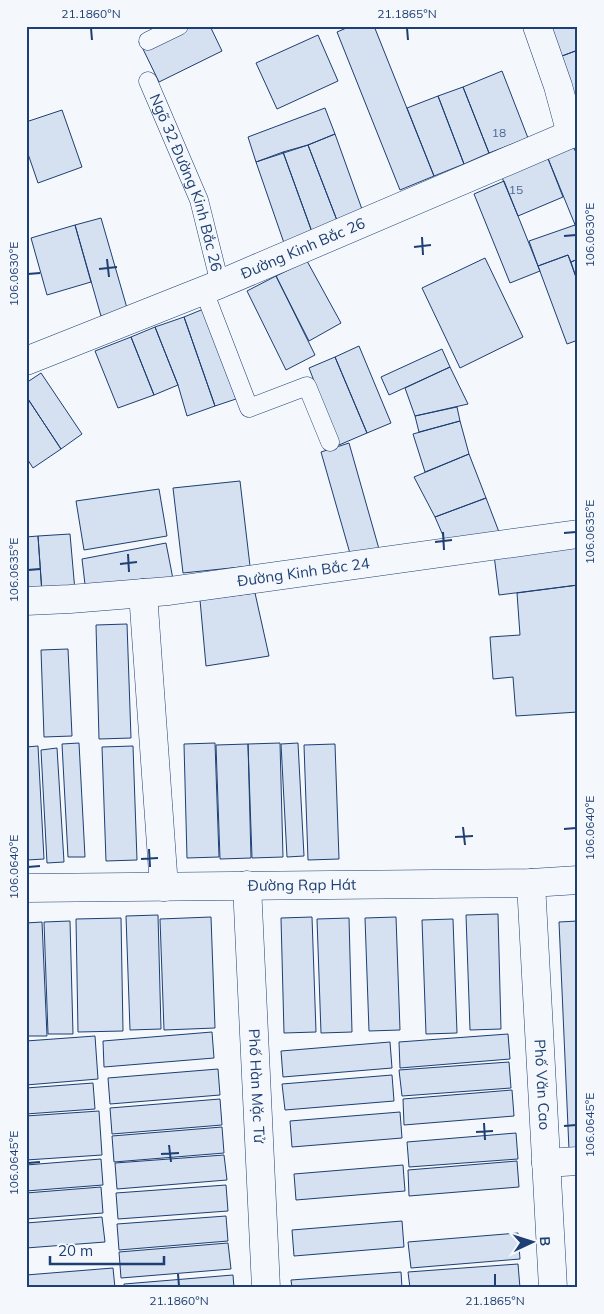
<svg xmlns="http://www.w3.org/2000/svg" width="604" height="1314" viewBox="0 0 604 1314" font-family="Mulish,sans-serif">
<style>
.building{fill:#d5e0f0;stroke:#1d3f73}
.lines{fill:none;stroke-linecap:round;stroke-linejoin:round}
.lane-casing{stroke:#1d3f73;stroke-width:19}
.street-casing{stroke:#1d3f73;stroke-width:29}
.lane{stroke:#f4f7fb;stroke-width:18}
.street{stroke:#f4f7fb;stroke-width:28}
.ticks{fill:none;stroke:#1d3f73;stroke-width:2}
.labels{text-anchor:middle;stroke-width:4;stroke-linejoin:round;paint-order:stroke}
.number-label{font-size:12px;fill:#4b6792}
.street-label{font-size:15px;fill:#1d3f73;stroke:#f4f7fb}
.neatline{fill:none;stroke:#1d3f73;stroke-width:2}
.ticks-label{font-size:12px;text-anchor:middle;fill:#1d3f73}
</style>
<rect width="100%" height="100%" fill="#f4f7fb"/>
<path class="building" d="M186,26H210L222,51L159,82L142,47Z
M351,26H374L434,176L400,190L337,32Z
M550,26H578V50L554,59Z
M318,35L338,81L277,109L256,63Z
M578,50V119L554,59Z
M502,71L528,138L489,153L463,87Z
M463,87L489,153L464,164L438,96Z
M438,96L464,164L434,176L407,108Z
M325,108L335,134L308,145L256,162L248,137Z
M62,110L82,167L38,183L26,148V122Z
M335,134L363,212L338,223L308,145Z
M308,145L338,223L312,232L283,152Z
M573,146L578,157V232L547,156Z
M283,152L312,232L284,243L256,162Z
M547,156L563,197L518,216L501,175Z
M504,181L540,271L510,283L474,194Z
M101,218L127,308L101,316L75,225Z
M75,225L91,282L47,295L31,238Z
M575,225L578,232V259L571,262L568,255L538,266L529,241Z
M568,255L578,283V340L567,344L538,266Z
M485,258L523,337L460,368L422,288Z
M578,259V283L571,262Z
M307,261L341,323L309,341L276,276Z
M276,276L315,355L286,370L247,291Z
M206,308L236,399L215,406L184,317Z
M184,317L215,406L187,416L178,385L155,327Z
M155,327L178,385L154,395L131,337Z
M131,337L154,395L118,408L95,351Z
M359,346L391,423L367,433L335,357Z
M442,349L450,367L389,395L381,377Z
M335,357L367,433L339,445L309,368Z
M450,367L468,404L415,416L405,388Z
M41,373L82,434L61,449L26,396V383Z
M26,396L61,449L33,468L26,457Z
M457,407L460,421L419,432L415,416Z
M460,421L469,454L425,472L413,434Z
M349,443L379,549L351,557L321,452Z
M469,454L486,498L435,517L414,477Z
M240,481L250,566L183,573L173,488Z
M159,489L167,536L84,550L76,501Z
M486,498L499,532L448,547L435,517Z
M70,534L75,591L42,593L38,536Z
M38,536L42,593L26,594V537Z
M166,543L173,579L86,593L82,559Z
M578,544V585L499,595L494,555Z
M578,585V712L516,716L513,677L493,679L490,637L520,635L517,593Z
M255,593L269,656L206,666L200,600Z
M127,624L131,738L99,739L96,625Z
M68,649L72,736L44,737L41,650Z
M79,743L85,857H68L62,744Z
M215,743L219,857L187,858L184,744Z
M280,743L283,857L252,858L248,744Z
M298,743L304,856L287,857L281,744Z
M248,744L251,858L220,859L216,745Z
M335,744L339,859L308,860L304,745Z
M38,746L44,859L27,860L26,747Z
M133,746L137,860L106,861L102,747Z
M57,748L64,862L47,863L41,750Z
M498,914L501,1029L470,1030L466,915Z
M158,915L161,1029L130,1030L126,916Z
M211,917L215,1028L164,1030L160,919Z
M312,917L316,1032L284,1033L281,918Z
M396,917L400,1030L369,1031L365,918Z
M121,918L123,1031L78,1032L76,919Z
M349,918L352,1032L321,1033L317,919Z
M453,919L457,1033L426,1034L422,920Z
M70,921L73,1034H48L44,922Z
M578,921V1150H569L559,922Z
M42,922L47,1036H26V923Z
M212,1032L214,1058L104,1067L103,1041Z
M508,1034L510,1059L400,1068L399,1042Z
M95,1036L98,1079L26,1085V1041Z
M390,1042L392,1068L283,1077L281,1051Z
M509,1062L511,1088L402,1096L399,1070Z
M218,1069L220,1095L110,1104L108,1078Z
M392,1075L394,1101L285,1110L282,1084Z
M93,1083L95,1109L26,1114V1088Z
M512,1090L514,1116L404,1125L403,1099Z
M220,1099L222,1125L112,1134L110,1108Z
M99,1111L102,1155L26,1160V1116Z
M400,1112L402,1138L292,1147L290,1121Z
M222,1127L224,1153L114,1162L112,1136Z
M516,1133L518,1159L409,1167L407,1142Z
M224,1155L227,1180L117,1189L115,1163Z
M101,1159L103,1185L26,1191V1165Z
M517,1161L519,1187L409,1196L408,1170Z
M403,1165L405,1191L296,1200L294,1174Z
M226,1185L228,1211L118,1219L116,1193Z
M101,1187L103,1213L26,1219V1193Z
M226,1216L228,1241L119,1250L117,1224Z
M102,1217L105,1242L26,1248V1223Z
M402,1221L404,1247L294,1256L292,1230Z
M518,1233L520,1259L411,1268L408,1242Z
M228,1243L231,1269L121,1278L119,1252Z
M518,1264L520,1288H410L408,1272Z
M113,1268L115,1288H26V1275Z
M401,1272L402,1288H292L291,1280Z
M233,1275L234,1288H124V1284Z"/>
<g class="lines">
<g class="lane-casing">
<g id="lane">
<path d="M148,41L179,26"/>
<path id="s1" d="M148,81L199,200L220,284"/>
<path d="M204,291L249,408L307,386L330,442"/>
</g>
</g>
<g class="street-casing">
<g id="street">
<path d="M537,26L558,86L571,134"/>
<path id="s2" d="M26,361L220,284L578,131"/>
<path d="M143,593L164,887"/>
<path id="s3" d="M26,601L70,599L169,591L578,534"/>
<path id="s4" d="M531,883L553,1288"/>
<path id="s5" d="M247,885L266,1288"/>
<path id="s6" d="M26,888L531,883L578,880"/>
<path d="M546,1163L578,1161"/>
</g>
</g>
<use href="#lane" class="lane"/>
<use href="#street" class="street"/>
</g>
<path class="ticks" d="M91,28L92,40M407,28L408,40M564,236L576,235M422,237L423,255M414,247L431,245M107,259L109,277M99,269L117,267M28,274L40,273M443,532L444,550M564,533L576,532M435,542L452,540M128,554L129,572M120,564L137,562M28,570L40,569M463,827L465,845M564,829L576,828M455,837L473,836M149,849L150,867M141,859L158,858M28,867L40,866M484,1123L485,1140M564,1126L576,1125M476,1132L493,1131M169,1145L171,1162M161,1154L179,1153M28,1163L40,1162M178,1274L179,1286M495,1274V1286"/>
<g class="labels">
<g class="number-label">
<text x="499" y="137">18</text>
<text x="516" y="194">15</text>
</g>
<g class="street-label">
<text dy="5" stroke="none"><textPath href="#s1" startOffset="109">Ngõ 32 Đường Kinh Bắc 26</textPath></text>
<text dy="5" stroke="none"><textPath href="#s2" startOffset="299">Đường Kinh Bắc 26</textPath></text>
<text dy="5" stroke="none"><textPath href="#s3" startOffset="279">Đường Kinh Bắc 24</textPath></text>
<text dy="5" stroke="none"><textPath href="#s6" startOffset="276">Đường Rạp Hát</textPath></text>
<text dy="5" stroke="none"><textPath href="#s4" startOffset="202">Phố Văn Cao</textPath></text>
<text dy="5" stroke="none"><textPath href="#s5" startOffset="201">Phố Hàn Mặc Tử</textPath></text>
</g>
</g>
<rect width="604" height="1314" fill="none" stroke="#f4f7fb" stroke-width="55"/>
<g transform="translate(532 1242) rotate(86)" stroke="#f4f7fb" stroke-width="4" paint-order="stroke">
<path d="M0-4L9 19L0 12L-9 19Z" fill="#1d3f73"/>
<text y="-8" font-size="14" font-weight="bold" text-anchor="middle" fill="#1d3f73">B</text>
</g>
<path d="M50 1256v8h114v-8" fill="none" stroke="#1d3f73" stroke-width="2.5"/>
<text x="58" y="1256" font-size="15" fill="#1d3f73" stroke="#f4f7fb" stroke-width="4" paint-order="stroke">20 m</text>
<rect x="28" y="28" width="548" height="1258" class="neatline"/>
<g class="ticks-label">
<text x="91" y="18">21.1860°N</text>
<text x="407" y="18">21.1865°N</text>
<text transform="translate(590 235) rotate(-90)" y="4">106.0630°E</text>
<text transform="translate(14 274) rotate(-90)" y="4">106.0630°E</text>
<text transform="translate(590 532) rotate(-90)" y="4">106.0635°E</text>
<text transform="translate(14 570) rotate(-90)" y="4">106.0635°E</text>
<text transform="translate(590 828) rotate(-90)" y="4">106.0640°E</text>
<text transform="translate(14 867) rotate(-90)" y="4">106.0640°E</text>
<text transform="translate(590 1125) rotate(-90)" y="4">106.0645°E</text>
<text transform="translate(14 1163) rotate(-90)" y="4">106.0645°E</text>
<text x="179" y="1305">21.1860°N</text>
<text x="495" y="1305">21.1865°N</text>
</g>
</svg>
